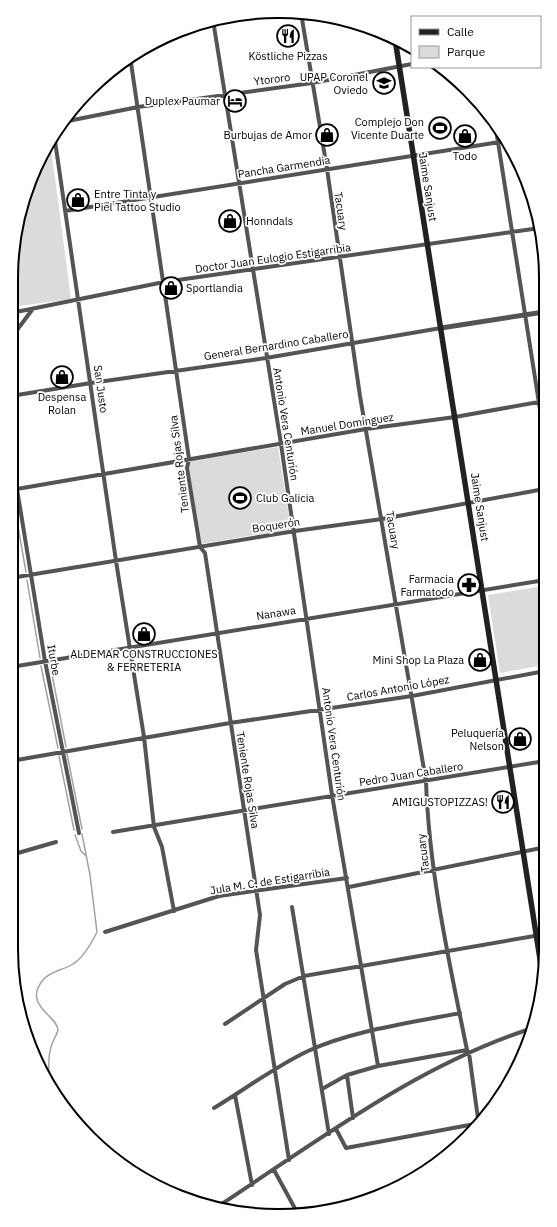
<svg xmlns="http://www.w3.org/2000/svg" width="557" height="1227" viewBox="0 0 557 1227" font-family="'IBM Plex Sans',sans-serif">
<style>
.green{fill:#dbdbdb}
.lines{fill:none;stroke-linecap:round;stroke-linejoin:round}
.stream{stroke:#a2a2a2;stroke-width:1.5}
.minor{stroke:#545454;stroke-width:4}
.tertiary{stroke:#545454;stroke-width:5}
.secondary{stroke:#212121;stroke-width:5.5}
.labels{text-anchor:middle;stroke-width:3.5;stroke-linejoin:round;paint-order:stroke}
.poi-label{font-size:11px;fill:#000;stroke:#fff;text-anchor:end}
.street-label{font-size:11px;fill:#000;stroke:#fff}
.rim{fill:none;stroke:#000;stroke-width:2}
</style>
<rect width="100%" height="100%" fill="#fff"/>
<path class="green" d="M445,116L448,138L436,140L433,118Z
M50,141L71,299L11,307C11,263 15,218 31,177C36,165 44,153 50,141Z
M278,447L291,529L201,544L189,468L191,461Z
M545,586V665L500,673L488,595Z"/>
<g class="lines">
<path class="stream" d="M13,498L26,572
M27,580L40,658
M41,666L58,748
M51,669L66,747
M67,754L82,829
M59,756L74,830
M75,835L81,851L86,856
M48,1084C50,1072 47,1059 51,1047C52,1042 57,1035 58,1030C58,1016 22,1005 43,980C50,971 64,970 73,964C83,958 92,942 97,932L90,875L82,834"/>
<path class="minor" d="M301,13L327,169L360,396L426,781C429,872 449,961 467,1050
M213,20L281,444L332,795L378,1066
M130,56L189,459L187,468L200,547L205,553L260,915L256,950L289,1160
M63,122L138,107L312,83L412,64
M495,123L544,435
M54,134L116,561L144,737L154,827L162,847L174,911
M65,211L506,141
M11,313L164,282L540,228
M11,338L32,310
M11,396L91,383L266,358L441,328
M17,489L45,661L79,833
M11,490L366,429L455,417L544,401
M11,578L295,531L382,519L544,489
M11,667L545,580
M11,761L230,723L412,696L545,671
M113,832L545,761
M11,855L56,842
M349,887L546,847
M292,907L329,1134
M105,932L219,896L347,878
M225,1024L285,984L304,976L546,934
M347,1075L353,1118
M322,1089L347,1075L378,1066L467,1050L469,1053L479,1126
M235,1095L252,1185
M214,1108C244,1090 276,1066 308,1051C354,1030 411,1023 460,1013
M336,1129L346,1148L480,1123
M274,1170L298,1214
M217,1207C318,1141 417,1065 533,1028"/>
<path class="tertiary" d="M441,328L544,312"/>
<path class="secondary" d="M395,39L543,978"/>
</g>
<defs>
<g id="restaurant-ring" transform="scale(1.15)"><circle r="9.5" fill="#fff" stroke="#000" stroke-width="1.5"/><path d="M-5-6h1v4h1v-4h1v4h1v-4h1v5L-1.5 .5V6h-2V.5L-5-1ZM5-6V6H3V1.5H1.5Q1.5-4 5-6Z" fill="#000"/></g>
<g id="university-ring" transform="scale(1.15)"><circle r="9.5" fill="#fff" stroke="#000" stroke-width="1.5"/><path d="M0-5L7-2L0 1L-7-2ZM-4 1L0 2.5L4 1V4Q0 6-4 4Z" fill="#000"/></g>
<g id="hotel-ring" transform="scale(1.15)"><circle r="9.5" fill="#fff" stroke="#000" stroke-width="1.5"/><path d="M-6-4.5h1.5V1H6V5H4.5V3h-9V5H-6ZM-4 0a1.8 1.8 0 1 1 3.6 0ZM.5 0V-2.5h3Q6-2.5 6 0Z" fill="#000"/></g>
<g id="stadium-ring" transform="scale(1.15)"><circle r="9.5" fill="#fff" stroke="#000" stroke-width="1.5"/><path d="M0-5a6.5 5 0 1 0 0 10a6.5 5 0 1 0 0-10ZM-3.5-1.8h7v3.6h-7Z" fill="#000"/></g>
<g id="shop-ring" transform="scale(1.15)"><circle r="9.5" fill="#fff" stroke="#000" stroke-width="1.5"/><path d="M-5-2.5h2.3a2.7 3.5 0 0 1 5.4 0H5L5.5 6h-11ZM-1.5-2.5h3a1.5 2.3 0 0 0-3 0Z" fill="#000"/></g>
<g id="pharmacy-ring" transform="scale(1.15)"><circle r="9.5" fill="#fff" stroke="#000" stroke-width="1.5"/><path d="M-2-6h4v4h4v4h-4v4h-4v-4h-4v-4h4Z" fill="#000"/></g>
</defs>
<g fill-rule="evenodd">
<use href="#restaurant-ring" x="288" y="36"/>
<use href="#university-ring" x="384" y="83"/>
<use href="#hotel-ring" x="235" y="101"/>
<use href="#stadium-ring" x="440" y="128"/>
<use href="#shop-ring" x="327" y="135"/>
<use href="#shop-ring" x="465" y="136"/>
<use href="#shop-ring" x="78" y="200"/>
<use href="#shop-ring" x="230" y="221"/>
<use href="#shop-ring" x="171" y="288"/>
<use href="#shop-ring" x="62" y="377"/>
<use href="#stadium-ring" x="240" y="498"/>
<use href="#pharmacy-ring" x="469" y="585"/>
<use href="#shop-ring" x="144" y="634"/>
<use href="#shop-ring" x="480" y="660"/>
<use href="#shop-ring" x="520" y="739"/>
<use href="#restaurant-ring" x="503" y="802"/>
</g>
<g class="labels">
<g class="poi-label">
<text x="288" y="60" text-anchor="middle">Köstliche Pizzas</text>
<text x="368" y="81">UPAP Coronel<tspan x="368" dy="13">Oviedo</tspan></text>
<text x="220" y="105">Duplex Paumar</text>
<text x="424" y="126">Complejo Don<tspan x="424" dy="13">Vicente Duarte</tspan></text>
<text x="312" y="139">Burbujas de Amor</text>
<text x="465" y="160" text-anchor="middle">Todo</text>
<text x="94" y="198" text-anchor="start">Entre Tinta y<tspan x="94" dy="13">Piel Tattoo Studio</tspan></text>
<text x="246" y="225" text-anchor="start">Honndals</text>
<text x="186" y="292" text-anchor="start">Sportlandia</text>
<text x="62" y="401" text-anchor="middle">Despensa<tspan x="62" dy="13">Rolan</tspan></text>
<text x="256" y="502" text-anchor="start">Club Galicia</text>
<text x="454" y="583">Farmacia<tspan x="454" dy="13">Farmatodo</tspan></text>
<text x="144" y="658" text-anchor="middle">ALDEMAR CONSTRUCCIONES<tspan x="144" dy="13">&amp; FERRETERIA</tspan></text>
<text x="464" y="664">Mini Shop La Plaza</text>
<text x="504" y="737">Peluquería<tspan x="504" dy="13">Nelson</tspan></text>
<text x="488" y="806">AMIGUSTOPIZZAS!</text>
</g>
<g class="street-label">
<text transform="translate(272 79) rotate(-7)" y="4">Ytororo</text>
<text transform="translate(284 167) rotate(-9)" y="4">Pancha Garmendia</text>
<text transform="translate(428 187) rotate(81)" y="4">Jaime Sanjust</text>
<text transform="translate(341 211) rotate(82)" y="4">Tacuary</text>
<text transform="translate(273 258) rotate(-8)" y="4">Doctor Juan Eulogio Estigarribia</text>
<text transform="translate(276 345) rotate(-9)" y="4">General Bernardino Caballero</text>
<text transform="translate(101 389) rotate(82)" y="4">San Justo</text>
<text transform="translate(286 424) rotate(81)" y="4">Antonio Vera Centurión</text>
<text transform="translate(347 424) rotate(-9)" y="4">Manuel Domínguez</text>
<text transform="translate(179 464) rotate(-97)" y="4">Teniente Rojas Silva</text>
<text transform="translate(480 507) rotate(81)" y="4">Jaime Sanjust</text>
<text transform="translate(276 525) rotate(-9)" y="4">Boquerón</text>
<text transform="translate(393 530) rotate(80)" y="4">Tacuary</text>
<text transform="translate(276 613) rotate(-9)" y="4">Nanawa</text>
<text transform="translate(54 660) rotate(80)" y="4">Iturbe</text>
<text transform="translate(398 688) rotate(-10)" y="4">Carlos Antonio López</text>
<text transform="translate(334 744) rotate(82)" y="4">Antonio Vera Centurión</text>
<text transform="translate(411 774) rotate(-9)" y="4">Pedro Juan Caballero</text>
<text transform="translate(248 780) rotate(81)" y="4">Teniente Rojas Silva</text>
<text transform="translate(423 853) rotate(-97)" y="4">Tacuary</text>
<text transform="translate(270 881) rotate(-9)" y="4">Jula M. C. de Estigarribia</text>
</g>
</g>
<path d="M0 0H557V1227H0ZM278 18H279A260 260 0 0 1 539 278V949A260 260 0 0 1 279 1209H278A260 260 0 0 1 18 949V278A260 260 0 0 1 278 18Z" fill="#fff" fill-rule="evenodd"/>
<path class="rim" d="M278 18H279A260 260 0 0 1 539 278V949A260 260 0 0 1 279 1209H278A260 260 0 0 1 18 949V278A260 260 0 0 1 278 18Z"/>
<rect x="411" y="16" width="130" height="52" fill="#ffffff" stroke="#999999"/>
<rect x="419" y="29" width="20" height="6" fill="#212121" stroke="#999999"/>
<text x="447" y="36" font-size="12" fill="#000000">Calle</text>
<rect x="419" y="46" width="20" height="12" fill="#dbdbdb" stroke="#999999"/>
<text x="447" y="56" font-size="12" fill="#000000">Parque</text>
</svg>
